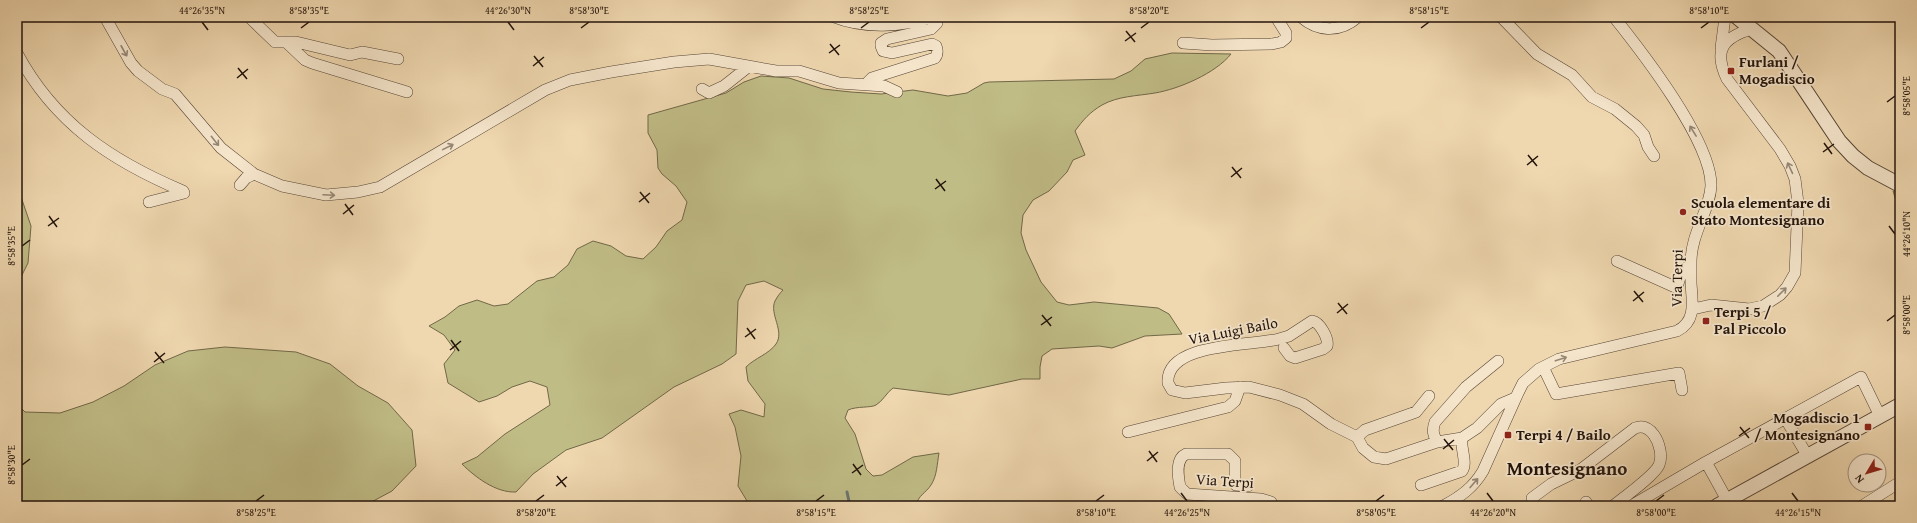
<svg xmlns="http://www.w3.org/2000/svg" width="1917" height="523" viewBox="0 0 1917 523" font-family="'Gentium Book Plus',serif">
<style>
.green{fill:#c0bc86;stroke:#716848}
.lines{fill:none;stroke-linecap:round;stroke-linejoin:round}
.stream{stroke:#6c7570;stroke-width:3}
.minor-casing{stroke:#554434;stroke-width:12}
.tertiary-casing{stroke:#554434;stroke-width:16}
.minor{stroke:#f5e5cb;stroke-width:11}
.tertiary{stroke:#f5e5cb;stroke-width:14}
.oneway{stroke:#968675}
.ticks{fill:none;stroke:#22130b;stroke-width:1.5}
.poi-dot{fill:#8f2418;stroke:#f5e5cb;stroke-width:1.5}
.labels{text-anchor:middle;stroke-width:3.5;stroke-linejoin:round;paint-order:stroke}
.poi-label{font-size:15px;font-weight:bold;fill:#22130b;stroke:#f5e5cb;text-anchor:start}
.street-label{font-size:15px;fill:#22130b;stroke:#f5e5cb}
.district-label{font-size:19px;font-weight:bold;fill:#22130b;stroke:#f5e5cb}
.neatline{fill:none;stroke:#22130b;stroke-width:1.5}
.ticks-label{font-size:10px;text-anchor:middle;fill:#22130b}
</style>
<rect width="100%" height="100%" fill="#efd7af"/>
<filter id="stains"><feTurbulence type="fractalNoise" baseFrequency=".005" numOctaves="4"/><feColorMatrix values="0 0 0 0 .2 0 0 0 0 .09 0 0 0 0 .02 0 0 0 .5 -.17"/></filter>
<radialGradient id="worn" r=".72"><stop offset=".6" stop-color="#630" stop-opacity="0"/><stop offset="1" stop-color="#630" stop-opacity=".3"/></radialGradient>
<path class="green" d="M1172,53L1231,54C1216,73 1179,89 1155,93C1137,96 1118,96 1102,105C1090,112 1083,120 1075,131L1085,155L1073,160L1067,172L1049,191L1033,200L1023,215L1021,233L1026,250L1041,282L1057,302L1069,305L1094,302L1158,308L1169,314L1182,334L1145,336L1112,348L1099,346L1052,349L1042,356L1040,367V379H1022L949,395L893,388C886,393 883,401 876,405C871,408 857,406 848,410L845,418L855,434L866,469L873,476L882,475L913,457L939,453C937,464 937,476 931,485C926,493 918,495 916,506H750L738,486L741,456L735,427L729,414L741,410L764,417L765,404L748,381L746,367C755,358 769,354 776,344C785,331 769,314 775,301C777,297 780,293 783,290L764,281L746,285L738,301L736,354L722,364L674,387L602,438L566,450L533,474L516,492C496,493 475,477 462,464L477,457L505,434L550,405L547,387L530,381L512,387L497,396L479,402L448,383L444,364L455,350L444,335L429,326L445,317L459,306L477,300L494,306L508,304L537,281L554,277L568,265L577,249L593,241L611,246L626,256L643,259L656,247L667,231L682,220L687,202L676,186L662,174L658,168L657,150L648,133V115L726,93L744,82L761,76L789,78L823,89L851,92L881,94L913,90L948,96L967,93L984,83L989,82L1114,79L1131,71L1145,59Z
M17,169L19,191L31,226L28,263L17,285Z
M1893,191L1900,195V214Z
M225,347L296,352L330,364L358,386L388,403L412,430L416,466L392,491L364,506L250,503L245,506H17V404L25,412L60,413L93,402L124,386L155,365L188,351Z"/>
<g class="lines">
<path class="stream" d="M847,492L850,506"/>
<g class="minor-casing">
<path id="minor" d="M105,17L131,63L138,71L162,89L175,94L221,148L254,174L282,186L326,195L358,192L380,187L545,90L570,80L611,72L674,62L709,59L776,71H799L839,83L884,86L897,92
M249,17L275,42H296L350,55L362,52L398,59
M834,17C864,29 902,27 932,17
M1301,17C1319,33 1341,32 1358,17
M1501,17L1537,54L1572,75L1592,97L1615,109L1636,126L1644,135L1648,147L1654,156
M287,43L305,60L312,63L407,92
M1183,43L1212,45L1272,44L1281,42L1286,38V33L1276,17
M1721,48L1725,17
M17,53C55,124 112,161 183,191L184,193L149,202
M866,84L872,78L935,58C938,54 938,51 936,46L932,44L892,53L883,51L881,46V43L887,39L931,29L937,23L935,17
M702,89L709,93L724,86L748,67
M240,185L246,178L254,174
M1617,261L1675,287L1678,284L1682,271L1686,268H1691
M1693,309L1711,305L1749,309L1763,306L1780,295L1787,287L1795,273L1798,203L1795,179L1790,166L1780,149L1727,79C1713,50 1723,38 1751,29
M1284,348L1290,356L1295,358L1323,349L1327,346C1329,339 1320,322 1312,321L1289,336L1279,339C1252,346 1165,342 1168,383L1172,390L1185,393L1226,388L1249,387L1280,395L1303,404L1331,424L1357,437L1363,448L1374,457L1386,459L1437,442L1462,438L1477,428L1501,404L1515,398
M1545,366V371L1556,394L1679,373L1682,390
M1785,418L1807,455
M1128,432L1228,407L1235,401L1240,387
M1357,437L1365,430L1416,412L1429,396
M1437,442C1433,434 1432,430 1435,422L1466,387L1498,361
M1706,462L1727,500
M1421,485L1462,471C1468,463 1460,448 1462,438
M1248,486L1236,485L1235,482V461L1228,454H1186C1175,459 1178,476 1180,487L1187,494L1261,499L1271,502L1273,506
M1532,498L1551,484L1580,470L1635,428C1643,425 1649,428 1654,435C1659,442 1663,456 1659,465C1655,475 1623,498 1613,506
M1586,502L1589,506
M1443,506C1460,497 1473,488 1483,471L1518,393L1523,383L1539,369L1559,359L1677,331C1697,321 1692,301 1691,283C1691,276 1691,269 1691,262C1691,233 1710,210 1711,186C1712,142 1642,52 1614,17
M1631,506L1706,462L1861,377L1880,416
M1862,506L1900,482"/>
</g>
<g class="tertiary-casing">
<path id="tertiary" d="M1737,17L1779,51L1839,141L1853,156L1868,168L1900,185
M1717,506L1900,405"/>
</g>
<use href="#minor" class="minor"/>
<use href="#tertiary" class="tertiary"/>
</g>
<defs><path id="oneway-shaft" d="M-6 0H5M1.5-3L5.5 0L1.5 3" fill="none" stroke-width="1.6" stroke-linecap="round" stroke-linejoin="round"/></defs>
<g class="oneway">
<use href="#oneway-shaft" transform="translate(124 51) rotate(61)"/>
<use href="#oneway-shaft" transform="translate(1693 131) rotate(-122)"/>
<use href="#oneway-shaft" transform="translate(215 141) rotate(52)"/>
<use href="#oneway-shaft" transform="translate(448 147) rotate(-26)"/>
<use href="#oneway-shaft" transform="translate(1790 168) rotate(-115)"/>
<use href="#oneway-shaft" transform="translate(329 195) rotate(3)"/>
<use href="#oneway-shaft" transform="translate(1782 292) rotate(-45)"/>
<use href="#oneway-shaft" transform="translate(1561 359) rotate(-18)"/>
<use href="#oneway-shaft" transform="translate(1474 483) rotate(-49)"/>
</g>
<path class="ticks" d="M202,22L208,30M508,22L514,30M301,28L309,22M581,28L589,22M861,28L869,22M1141,28L1149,22M1421,28L1429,22M1701,28L1709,22M1126,31L1135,42M1125,41L1136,33M830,44L839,55M829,53L840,45M534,56L543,67M533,66L544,57M238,68L247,79M237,78L248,69M1887,102L1895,96M1824,143L1832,154M1823,152L1834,144M1528,155L1537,166M1527,165L1538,156M1232,167L1241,178M1231,177L1242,168M936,179L945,191M935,189L946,181M640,192L649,203M639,202L650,193M345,204L353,215M343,214L354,205M49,216L57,227M48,226L59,218M1889,226L1895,234M22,246L30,240M1634,291L1643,302M1633,301L1644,292M1338,303L1347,314M1337,313L1348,304M1042,315L1051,326M1887,321L1895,315M1041,325L1052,317M747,328L755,339M745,337L756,329M451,340L459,351M450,350L461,341M155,352L164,363M154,362L165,353M1740,427L1749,438M1739,436L1750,428M1444,439L1453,450M1443,449L1454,440M1149,451L1157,462M1147,461L1158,452M853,464L861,475M22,465L30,459M852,473L863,465M557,476L566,487M556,486L567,477M1181,493L1187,501M1487,493L1493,501M1792,493L1798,501M256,501L264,495M536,501L544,495M816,501L824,495M1096,501L1104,495M1376,501L1384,495M1656,501L1664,495"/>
<g class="poi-dot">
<rect x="1727" y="67" width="8" height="8" rx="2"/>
<circle cx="1683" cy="212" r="4"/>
<rect x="1702" y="317" width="8" height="8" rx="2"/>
<rect x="1864" y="423" width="8" height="8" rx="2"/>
<rect x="1504" y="431" width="8" height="8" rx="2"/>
</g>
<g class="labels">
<g class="poi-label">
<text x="1739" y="67">Furlani /<tspan x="1739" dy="17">Mogadiscio</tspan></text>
<text x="1691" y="208">Scuola elementare di<tspan x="1691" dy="17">Stato Montesignano</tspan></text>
<text x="1714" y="317">Terpi 5 /<tspan x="1714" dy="17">Pal Piccolo</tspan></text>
<text x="1860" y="423" text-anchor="end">Mogadiscio 1<tspan x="1860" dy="17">/ Montesignano</tspan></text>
<text x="1516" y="440">Terpi 4 / Bailo</text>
</g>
<g class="street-label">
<text transform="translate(1677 278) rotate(-89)" y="5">Via Terpi</text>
<text transform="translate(1233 331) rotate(-11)" y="5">Via Luigi Bailo</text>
<text transform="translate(1225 481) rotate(4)" y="5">Via Terpi</text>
</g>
<g class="district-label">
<text x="1567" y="475">Montesignano</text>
</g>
</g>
<rect width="1917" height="523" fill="none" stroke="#efd7af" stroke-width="44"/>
<g transform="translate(1867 473) rotate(232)"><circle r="19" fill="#f5e5cb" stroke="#a1917e"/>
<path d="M0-3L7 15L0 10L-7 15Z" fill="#8f2418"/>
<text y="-6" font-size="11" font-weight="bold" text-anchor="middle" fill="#22130b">N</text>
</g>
<rect x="22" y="22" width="1873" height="479" class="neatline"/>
<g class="ticks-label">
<text x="202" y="14">44°26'35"N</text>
<text x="309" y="14">8°58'35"E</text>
<text x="508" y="14">44°26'30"N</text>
<text x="589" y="14">8°58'30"E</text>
<text x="869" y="14">8°58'25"E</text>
<text x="1149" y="14">8°58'20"E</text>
<text x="1429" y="14">8°58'15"E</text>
<text x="1709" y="14">8°58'10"E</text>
<text transform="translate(1906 96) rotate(-90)" y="4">8°58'05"E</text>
<text transform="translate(1906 234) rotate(-90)" y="4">44°26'10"N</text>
<text transform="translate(11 246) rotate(-90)" y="4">8°58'35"E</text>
<text transform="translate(1906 315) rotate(-90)" y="4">8°58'00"E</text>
<text transform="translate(11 465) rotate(-90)" y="4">8°58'30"E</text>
<text x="256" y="516">8°58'25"E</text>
<text x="536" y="516">8°58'20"E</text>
<text x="816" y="516">8°58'15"E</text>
<text x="1096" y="516">8°58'10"E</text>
<text x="1187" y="516">44°26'25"N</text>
<text x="1376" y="516">8°58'05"E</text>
<text x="1493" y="516">44°26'20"N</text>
<text x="1656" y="516">8°58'00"E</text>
<text x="1798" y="516">44°26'15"N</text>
</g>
<rect width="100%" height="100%" filter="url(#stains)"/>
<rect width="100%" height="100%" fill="url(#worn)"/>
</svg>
